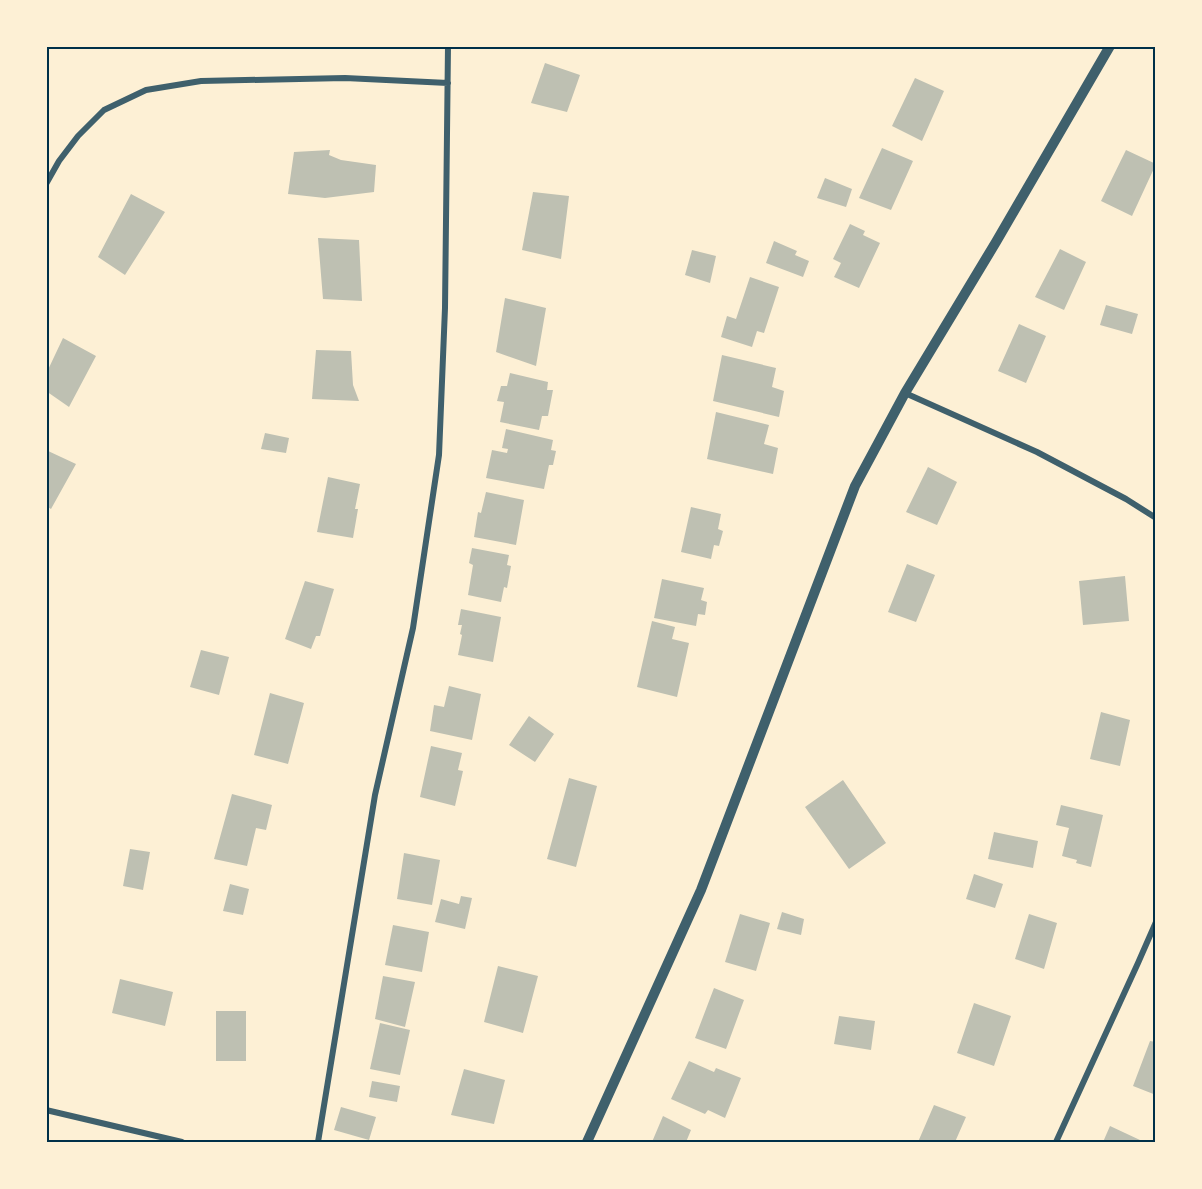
<svg xmlns="http://www.w3.org/2000/svg" width="1202" height="1189" viewBox="0 0 1202 1189" font-family="Roboto,sans-serif">
<style>
.building{fill:#bec0b2}
.lines{fill:none;stroke-linecap:round;stroke-linejoin:round}
.minor{stroke:#3f606c;stroke-width:6}
.tertiary{stroke:#3f606c;stroke-width:10}
.neatline{fill:none;stroke:#003049;stroke-width:2}
</style>
<rect width="100%" height="100%" fill="#fdf0d5"/>
<path class="building" d="M545,63L580,75L567,112L531,103Z
M915,78L944,91L922,141L892,126Z
M882,148L913,161L891,210L859,198Z
M330,150L329,155L341,160L376,165L374,192L325,198L288,194L294,152Z
M1126,150L1156,164L1132,216L1101,201Z
M825,178L852,189L846,207L817,198Z
M533,192L569,196L561,259L522,250Z
M131,194L165,212L125,275L98,257Z
M850,224L865,231L863,235L880,243L859,288L834,277L841,263L833,259Z
M318,238L359,240L362,301L323,299Z
M774,241L797,251L795,255L809,261L803,277L766,263Z
M1060,249L1086,262L1064,310L1035,297Z
M692,250L716,256L710,283L685,275Z
M750,277L779,287L764,333L757,331L752,347L721,337L727,316L736,319Z
M505,298L546,308L536,366L496,352Z
M1106,305L1138,314L1132,334L1100,325Z
M1019,324L1046,336L1026,383L998,371Z
M63,338L96,356L69,407L46,391V374Z
M316,350L351,351L353,385L359,401L312,399Z
M722,355L776,368L772,387L784,391L779,417L713,401Z
M510,373L548,382L547,390H553L548,416H542L539,430L500,422L504,402L497,401L501,386H507Z
M716,412L769,425L764,444L778,448L773,474L707,459Z
M506,429L553,440L551,450L556,451L553,465H549L544,489L486,478L492,450L507,453L508,449L502,448Z
M265,433L289,438L286,453L261,449Z
M46,450L76,464L51,509L46,506Z
M928,467L957,482L937,525L906,512Z
M328,477L360,484L355,509H358L353,538L317,532Z
M486,492L524,500L516,545L474,537L478,512L481,513Z
M691,507L721,514L718,529L723,531L719,546L714,545L711,559L681,552Z
M472,548L509,555L507,565L511,566L507,588L504,587L501,602L468,595L473,565L469,563Z
M907,564L935,575L916,622L888,612Z
M1125,576L1129,621L1083,625L1079,581Z
M662,579L704,588L701,600L707,602L705,615L698,614L696,626L654,618Z
M305,581L334,589L320,636H316L311,649L285,639Z
M461,609L501,617L493,662L458,655L462,635L460,634L462,625H458Z
M652,621L675,627L672,639L689,643L677,697L637,687Z
M201,650L229,657L219,695L190,687Z
M449,686L481,694L472,740L430,731L434,705L444,707Z
M270,693L304,703L288,764L254,755Z
M1101,712L1130,720L1120,766L1090,759Z
M529,716L554,734L535,762L509,745Z
M431,746L462,753L458,770L463,771L455,806L420,797Z
M569,778L597,786L576,867L547,859Z
M843,780L886,843L849,869L805,807Z
M232,794L272,805L266,830L256,828L247,866L214,859Z
M1061,805L1103,815L1091,867L1076,863L1077,860L1062,856L1069,828L1056,825Z
M994,832L1038,841L1033,868L988,859Z
M130,849L150,852L143,890L123,886Z
M404,853L440,860L432,905L397,899Z
M974,874L1003,884L995,908L966,899Z
M230,884L249,889L243,915L223,911Z
M461,896L472,898L465,929L435,922L441,899L459,904Z
M782,912L804,919L801,935L777,929Z
M740,914L770,923L756,971L725,962Z
M1029,914L1057,923L1044,969L1015,959Z
M393,925L429,932L422,972L385,965Z
M498,966L538,976L523,1033L484,1022Z
M383,976L415,982L405,1027L375,1019Z
M120,979L173,992L165,1026L112,1013Z
M714,988L744,1000L726,1049L695,1038Z
M974,1003L1011,1016L994,1066L957,1053Z
M216,1011H246V1061H216Z
M839,1016L875,1021L871,1050L834,1044Z
M380,1023L410,1030L400,1075L370,1069Z
M1150,1041L1156,1042V1095L1133,1086Z
M689,1061L714,1072L716,1068L741,1078L725,1118L708,1110L705,1114L671,1099Z
M464,1069L505,1080L494,1124L451,1115Z
M372,1081L400,1086L397,1102L369,1097Z
M934,1105L966,1117L955,1142H918Z
M341,1107L376,1117L369,1140L334,1130Z
M663,1116L691,1130L686,1142H652Z
M1110,1126L1140,1140L1139,1142H1103Z"/>
<g class="lines">
<path class="minor" d="M46,184L59,161L78,136L104,110L146,90L201,81L345,78L448,83
M905,393L1037,452L1126,499L1156,518
M46,1110L182,1142
M318,1142L375,795L413,628L439,455L445,308L448,46
M1056,1142L1138,963L1156,922"/>
<path class="tertiary" d="M587,1142L701,890L855,486L905,393L996,242L1110,46"/>
</g>
<rect width="1202" height="1189" fill="none" stroke="#fdf0d5" stroke-width="96"/>
<rect x="48" y="48" width="1106" height="1093" class="neatline"/>
</svg>
